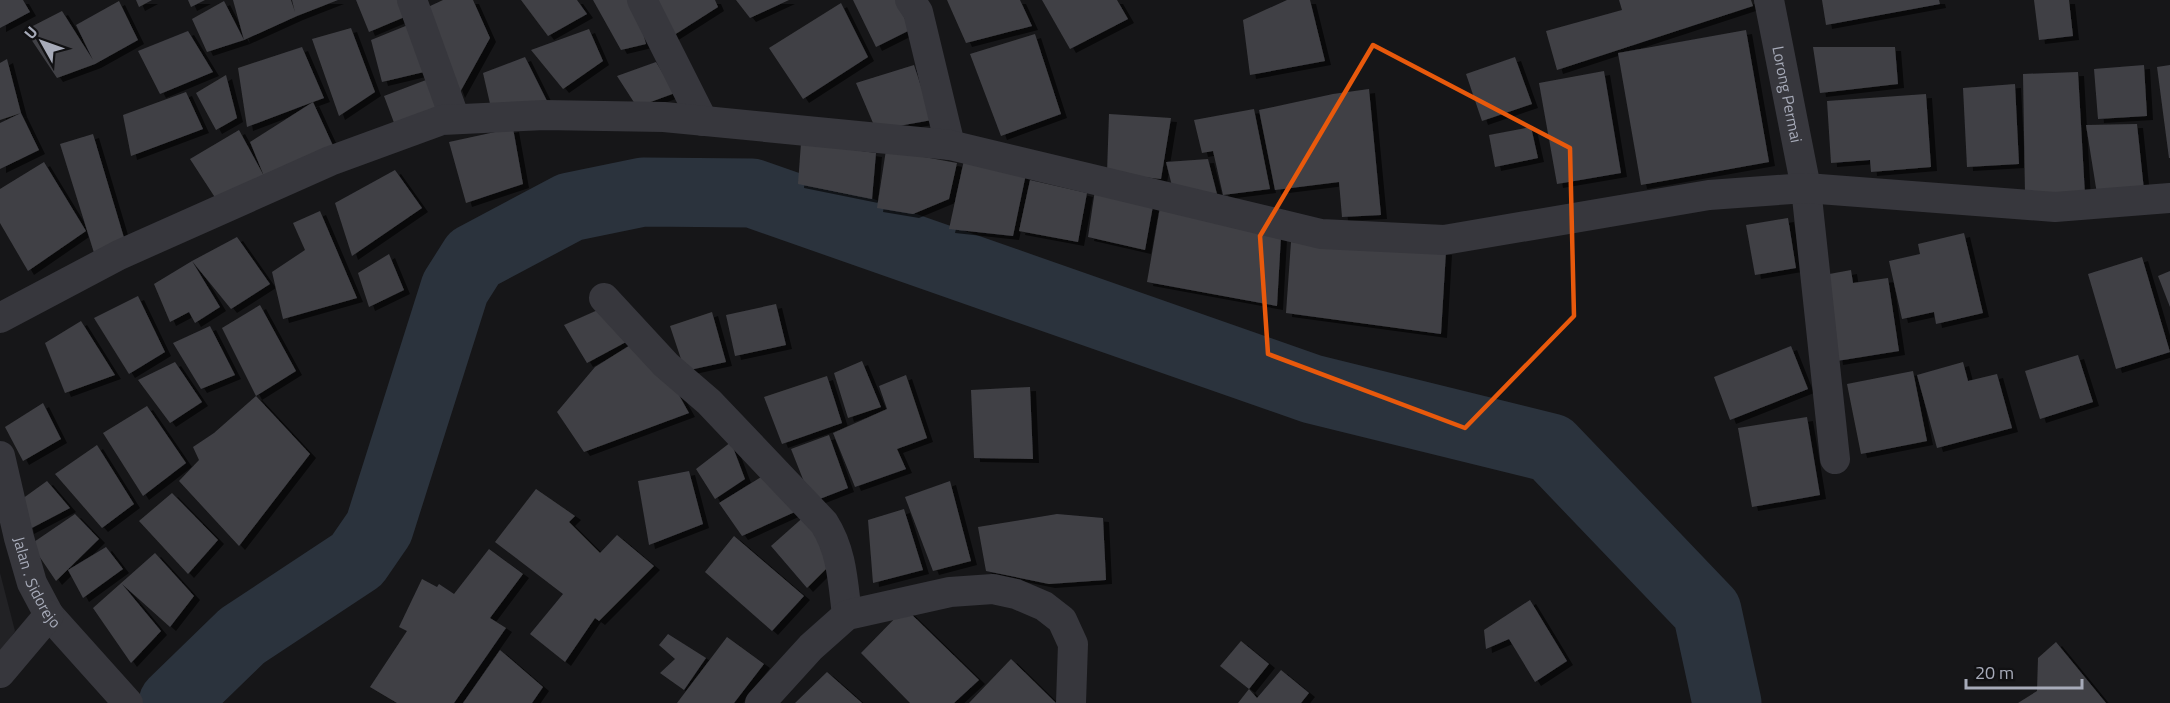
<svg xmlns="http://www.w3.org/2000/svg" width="2170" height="703" viewBox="0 0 2170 703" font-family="'Titillium Web',sans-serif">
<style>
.built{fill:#222225}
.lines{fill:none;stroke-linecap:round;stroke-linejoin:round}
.river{stroke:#2b333d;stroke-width:69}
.building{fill:#404045;filter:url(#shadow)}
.street{stroke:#37373d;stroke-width:30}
.marked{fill:none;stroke:#e8590c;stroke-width:4.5;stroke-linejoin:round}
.labels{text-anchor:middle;stroke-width:6;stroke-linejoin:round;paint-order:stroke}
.street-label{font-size:16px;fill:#a7abb9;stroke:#111113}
</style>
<defs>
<filter id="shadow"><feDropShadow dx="6" dy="4" stdDeviation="0" flood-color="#0009"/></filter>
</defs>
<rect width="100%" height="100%" fill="#161618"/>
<path class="built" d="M0,573L15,631L0,654Z"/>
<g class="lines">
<path class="river" d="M173,703L242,636L357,560L379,528L455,288L474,258L570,207L643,192L752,193L1312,389L1551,448L1707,611L1727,703"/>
</g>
<path class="building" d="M0,0H23L30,12L0,28Z
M136,0H152L139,7Z
M188,0H205L191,7Z
M233,0H291L295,12L292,0H338L297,16L244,40Z
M356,0H404L407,16L369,32Z
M443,0H473L490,38L459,94L428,7Z
M521,0H577L587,14L548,36Z
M593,0H634L646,44L621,50Z
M653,0H715L718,7L671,37Z
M736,0H789L750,18Z
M853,0H896L910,30L876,47Z
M947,0H1020L1032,26L966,43Z
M1042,0H1117L1128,19L1070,49Z
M1287,0H1310L1325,61L1250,75L1243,20Z
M1619,0H1751L1753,6L1557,70L1546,31L1622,10Z
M1822,0H1939L1940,4L1826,25Z
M2034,0H2069L2073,36L2039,40Z
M119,1L138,40L95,64L57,78L25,30L62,11L93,60L76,25Z
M224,1L244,40L207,52L192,19Z
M841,3L868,57L803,99L769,48Z
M408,25L424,72L382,82L371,40Z
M351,28L375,92L339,116L312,39Z
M589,29L603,61L563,89L531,50Z
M1746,30L1769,162L1641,185L1618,53Z
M188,31L213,72L160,94L138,51Z
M1035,34L1061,114L1001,136L970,54Z
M302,47L324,98L313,102L335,150L216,199L190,159L239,130L264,176L250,142L313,102L247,127L238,68Z
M1813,47H1895L1898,84L1820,93Z
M525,57L548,103L491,108L483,73Z
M1515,57L1532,104L1482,121L1466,74Z
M7,59L21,113L39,150L0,169V123L21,113L0,120V63Z
M656,62L675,93L637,107L617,76Z
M914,65L932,120L876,130L856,83Z
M2144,65L2147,116L2098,119L2094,69Z
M2170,65V158H2169L2157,67Z
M1604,71L1621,173L1557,184L1539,83Z
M2078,72L2085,195L2025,194L2023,74Z
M226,75L237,118L216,130L196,93Z
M426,80L437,111L396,128L384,96Z
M2015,84L2019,164L1967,167L1963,88Z
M1369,89L1381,215L1342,217L1339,182L1275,190L1259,110L1333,94Z
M186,92L203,129L131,156L123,115Z
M1926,94L1931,167L1871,172L1870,160L1831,163L1827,101Z
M1254,109L1270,189L1223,195L1213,151L1202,153L1194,120Z
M1109,114L1171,118L1161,179L1107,173Z
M2137,124L2144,190L2097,194L2086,125Z
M1531,127L1538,158L1495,167L1489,135Z
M513,128L523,184L466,203L449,142Z
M93,134L125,241L95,256L60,144Z
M801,143L876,153L872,199L798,184Z
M886,150L957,163L949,199L913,214L877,208Z
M1208,159L1217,194L1172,186L1166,162Z
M964,160L1026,174L1013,236L949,229Z
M44,162L86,231L28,271L0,223V189Z
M395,170L422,208L352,256L335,203Z
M1030,180L1087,193L1078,242L1019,231Z
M1095,190L1153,206L1145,250L1088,237Z
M1160,207L1281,236L1277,306L1147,282Z
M320,211L357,298L283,319L272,272L305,250L293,223Z
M1788,218L1796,268L1755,275L1746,225Z
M1964,233L1983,313L1936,324L1934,312L1902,319L1889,261L1920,254L1918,244Z
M237,237L270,284L231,309L192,261L220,307L195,323L189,312L170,322L154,284L192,261Z
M1291,242L1446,251L1441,334L1286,313Z
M389,254L404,290L369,307L358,273Z
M2142,257L2170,352L2116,369L2088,274Z
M1851,270L1853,283L1888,278L1899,351L1837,361L1824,275Z
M2170,271V307L2158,276Z
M138,296L165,352L129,374L94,318Z
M776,304L786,345L735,356L726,315Z
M260,305L296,371L256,396L222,328Z
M600,309L626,342L587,363L564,325Z
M712,312L726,362L685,371L670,326Z
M81,321L115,375L65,393L45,343Z
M210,326L235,375L201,389L173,343Z
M632,344L675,388L689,413L584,452L557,412L595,367Z
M1791,346L1808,389L1730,420L1714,377Z
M2078,355L2093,402L2040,419L2025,371Z
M862,361L881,407L848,418L834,373Z
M175,362L202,402L170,423L138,380Z
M1963,362L1968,381L1997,374L2012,428L1937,448L1917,375Z
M1913,371L1927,441L1861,454L1847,384Z
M906,375L927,438L897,449L906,469L855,487L833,433L887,409L879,386Z
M827,376L842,423L782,444L764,397Z
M1030,387L1033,459L974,458L971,390Z
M256,396L310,454L239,546L179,481L199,460L193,447L214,433Z
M43,403L61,439L23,461L5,427Z
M147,406L186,463L143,496L103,433Z
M1807,417L1820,495L1752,507L1738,428Z
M829,435L848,488L812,502L791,449Z
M731,442L745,479L715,499L696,469Z
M97,445L134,504L102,528L55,474Z
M689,471L703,524L649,545L638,481Z
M766,474L797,511L742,536L719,503Z
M47,481L70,508L28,530L22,499Z
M950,481L971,561L933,571L905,497Z
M536,489L575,516L569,522L600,553L617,535L654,566L599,621L595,618L565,662L530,634L563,594L495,542Z
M172,493L218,540L188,574L139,521Z
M904,509L923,570L873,583L868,520Z
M75,514L99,539L56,581L31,544Z
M807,514L830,565L807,588L771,546Z
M1057,514L1103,518L1106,580L1049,584L986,571L978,527Z
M734,536L804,596L772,631L705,572Z
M106,547L123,569L83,598L68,570Z
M489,549L523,574L490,618L506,628L454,703H397L370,687L407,631L399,627L422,579L437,587L439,584L454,594Z
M155,553L194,596L170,627L122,584L161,631L131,663L93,608Z
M1530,600L1567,661L1535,682L1509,639L1486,649L1484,630Z
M905,608L979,680L954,703H910L861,653Z
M668,634L706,658L684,690L660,673L675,659L659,645Z
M727,637L764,664L734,703H677Z
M1241,641L1269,664L1249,689L1220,666Z
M2056,642L2106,703H2018L2037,691L2038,658Z
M500,650L543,687L532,703H463Z
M1011,659L1056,703H969Z
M1281,670L1309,693L1301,703H1238L1249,689L1257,698Z
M827,672L862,703H795Z"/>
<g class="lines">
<g class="street">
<path d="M412,0L455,119"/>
<path d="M642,0L703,121"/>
<path d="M910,0L918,12L950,145"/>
<path id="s1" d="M1769,0L1806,188L1835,459"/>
<path d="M604,298L666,365L709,402L824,523C842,551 843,583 847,615"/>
<path d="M0,318L119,255L330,161L442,120L544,115L664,117L950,145L1321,234L1444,240L1709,195L1806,188L2055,207L2170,198"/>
<path id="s2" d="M0,456L19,538L32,583L49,615L128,703"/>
<path d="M0,673L49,615"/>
<path d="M760,703L811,647L847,615L950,592L993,589L1016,594L1044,606L1062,620L1073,644L1071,703"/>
</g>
</g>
<path class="marked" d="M1373,45L1570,148L1574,316L1465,428L1268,354L1260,236Z"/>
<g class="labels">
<g class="street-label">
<text dy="6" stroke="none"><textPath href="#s1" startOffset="96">Lorong Permai</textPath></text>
<text dy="6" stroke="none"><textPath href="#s2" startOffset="132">Jalan . Sidorejo</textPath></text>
</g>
</g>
<g transform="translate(42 42) rotate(310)" stroke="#111113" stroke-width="4.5" paint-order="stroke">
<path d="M0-4.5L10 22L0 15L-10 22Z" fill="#a7abb9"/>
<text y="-9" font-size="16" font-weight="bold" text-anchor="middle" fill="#a7abb9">U</text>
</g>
<path d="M1966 679v9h116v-9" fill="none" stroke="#a7abb9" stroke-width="3"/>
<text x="1975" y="679" font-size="18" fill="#a7abb9" stroke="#111113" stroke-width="4.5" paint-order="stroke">20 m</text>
</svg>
